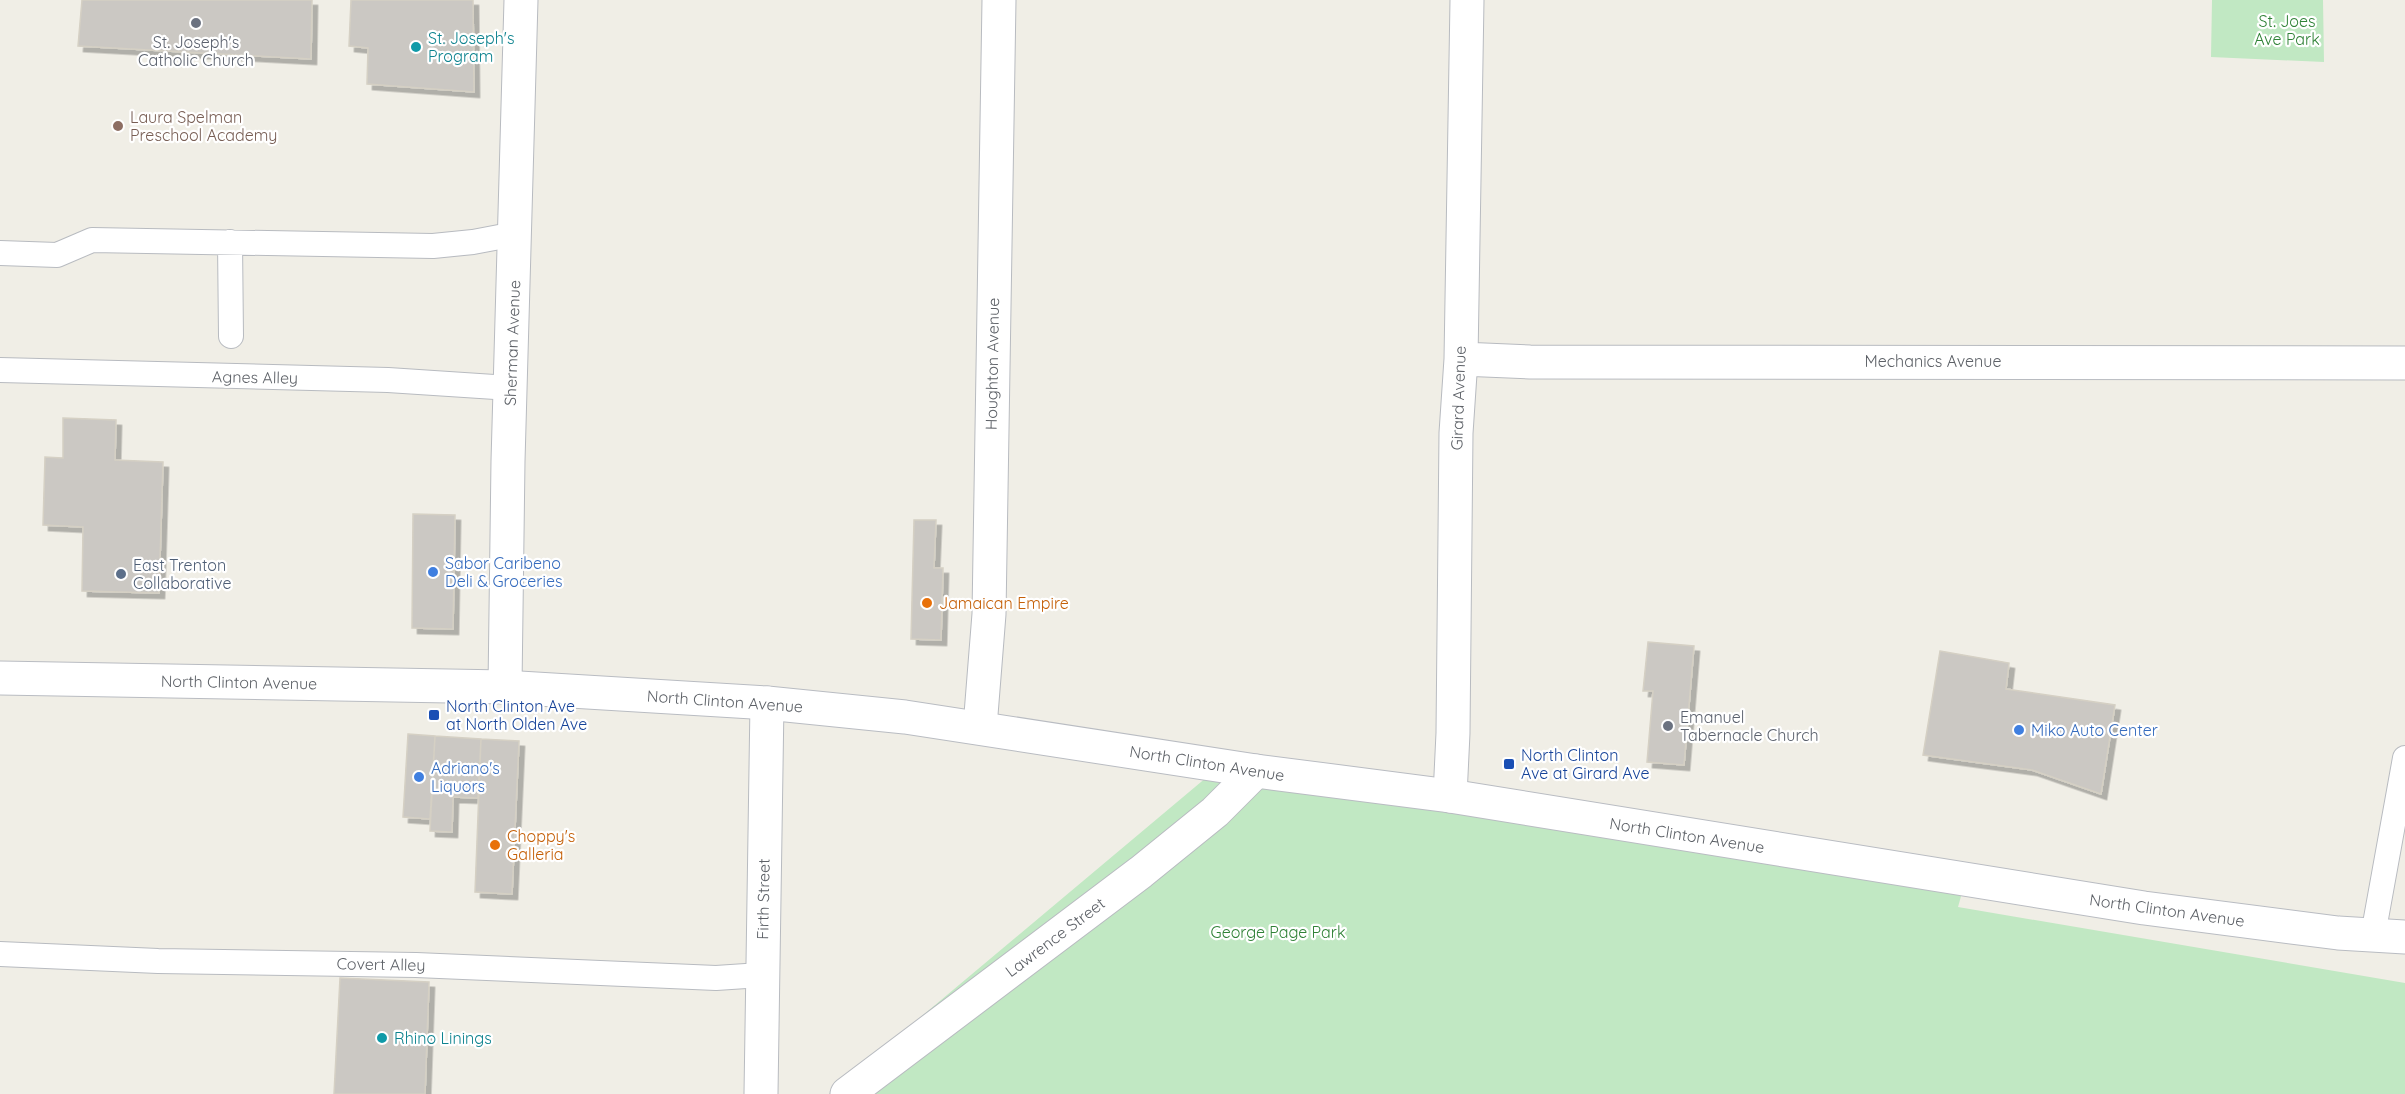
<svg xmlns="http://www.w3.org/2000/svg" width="2405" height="1094" viewBox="0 0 2405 1094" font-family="Quicksand,sans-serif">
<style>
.green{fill:#c1e8c3}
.building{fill:#cbc8c3;stroke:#d5d0c4;stroke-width:1.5;filter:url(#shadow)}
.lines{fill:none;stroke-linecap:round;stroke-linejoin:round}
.lane-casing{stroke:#b8bbc0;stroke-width:26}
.street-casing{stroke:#b8bbc0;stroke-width:35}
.secondary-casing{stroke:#b9bcc2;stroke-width:35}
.lane{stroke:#fff;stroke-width:24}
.street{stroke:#fff;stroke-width:33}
.secondary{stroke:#fff;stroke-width:33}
.worship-dot{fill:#6b7280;stroke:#fff;stroke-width:2}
.culture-dot{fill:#0f9aa8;stroke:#fff;stroke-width:2}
.education-dot{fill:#8d6e63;stroke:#fff;stroke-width:2}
.shop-dot{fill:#3f7fe0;stroke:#fff;stroke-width:2}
.service-dot{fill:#5c6f8a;stroke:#fff;stroke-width:2}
.food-dot{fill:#e8710a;stroke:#fff;stroke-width:2}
.transit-dot{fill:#1a4fb4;stroke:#fff;stroke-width:2}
.labels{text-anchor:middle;stroke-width:4.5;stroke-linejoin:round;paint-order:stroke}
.park-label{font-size:16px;fill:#308237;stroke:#fff}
.culture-label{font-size:16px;fill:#0d838f;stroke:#fff;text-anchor:start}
.worship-label{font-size:16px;fill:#5b616d;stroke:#fff}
.education-label{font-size:16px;fill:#785e54;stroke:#fff;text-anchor:start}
.street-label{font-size:16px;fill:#5d6167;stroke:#fff}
.shop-label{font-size:16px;fill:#366cbe;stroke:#fff;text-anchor:start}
.service-label{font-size:16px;fill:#4e5e75;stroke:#fff;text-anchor:start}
.food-label{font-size:16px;fill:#c56008;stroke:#fff;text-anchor:start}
.transit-label{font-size:16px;fill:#164399;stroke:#fff;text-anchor:start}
</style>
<defs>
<filter id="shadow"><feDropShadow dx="5.5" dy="5.5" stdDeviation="0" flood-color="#0004"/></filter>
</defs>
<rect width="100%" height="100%" fill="#f0eee6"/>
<path class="green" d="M2212,0H2323L2324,62L2211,57Z
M1226,761L1967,875L1958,907L2405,983V1094H829Z"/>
<path class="building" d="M82,0H312L311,59L78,46Z
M351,0H473L474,92L367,84L368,48L349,46Z
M63,418L116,420L115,460L163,462L159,593L82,591L83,527L43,525L45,457L63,458Z
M413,514L455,515L453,629L412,628Z
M914,520H936L934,568H943L941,640L911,639Z
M1648,642L1694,646L1684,765L1647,762L1653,691H1643Z
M1940,651L2009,663L2006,689L2115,705L2101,794L2032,770L1923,755Z
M408,734L435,736L430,819L403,817Z
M435,736L481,739L478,798L453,797L452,832L430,831Z
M481,739L519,741L512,894L475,892Z
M340,978L429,982L425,1094H334Z"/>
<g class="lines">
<g class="lane-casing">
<path id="lane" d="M230,242L231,336
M0,253L57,255L92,240L433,246L473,242L515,234
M0,370L388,380L511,388
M2373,935L2405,758
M0,954L158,961L416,965L716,978L761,975"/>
</g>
<g class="street-casing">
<path id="street" d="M1461,359L1530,362L2405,363
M505,687L508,461L521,0
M980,727L989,614L999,0
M1450,796L1453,733L1456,433L1461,359L1467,0
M761,1094L767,703
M847,1094L1141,872L1215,812L1256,771"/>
</g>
<g class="secondary-casing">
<path id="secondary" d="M0,678L505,687L767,703L905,717L1256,771L1450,796L2144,908L2338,933L2405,937"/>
</g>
<use href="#lane" class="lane"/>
<use href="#street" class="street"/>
<use href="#secondary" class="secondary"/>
</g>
<g class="worship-dot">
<circle cx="196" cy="23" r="6"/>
<circle cx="1668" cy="726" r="6"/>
</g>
<g class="culture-dot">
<circle cx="416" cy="47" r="6"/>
<circle cx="382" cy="1038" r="6"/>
</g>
<circle class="education-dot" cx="118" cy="126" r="6"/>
<g class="shop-dot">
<circle cx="433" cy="572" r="6"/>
<circle cx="2019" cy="730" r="6"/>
<circle cx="419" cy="777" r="6"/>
</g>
<circle class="service-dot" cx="121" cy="574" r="6"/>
<g class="food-dot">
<circle cx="927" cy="603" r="6"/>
<circle cx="495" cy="845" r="6"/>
</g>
<g class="transit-dot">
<rect x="428" y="709" width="12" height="12" rx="3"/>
<rect x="1503" y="758" width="12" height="12" rx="3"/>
</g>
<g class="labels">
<g class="park-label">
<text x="2287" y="27">St. Joes<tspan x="2287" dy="18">Ave Park</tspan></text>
<text x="1278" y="938">George Page Park</text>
</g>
<g class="culture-label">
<text x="428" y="44">St. Joseph's<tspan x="428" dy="18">Program</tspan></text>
<text x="394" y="1044">Rhino Linings</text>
</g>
<g class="worship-label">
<text x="196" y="48">St. Joseph's<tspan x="196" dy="18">Catholic Church</tspan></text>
<text x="1680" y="723" text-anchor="start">Emanuel<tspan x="1680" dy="18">Tabernacle Church</tspan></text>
</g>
<g class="education-label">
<text x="130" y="123">Laura Spelman<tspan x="130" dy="18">Preschool Academy</tspan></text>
</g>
<g class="street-label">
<text transform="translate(512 343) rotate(-88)" y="6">Sherman Avenue</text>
<text x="1933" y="367">Mechanics Avenue</text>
<text transform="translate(992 364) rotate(-89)" y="6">Houghton Avenue</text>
<text transform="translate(255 377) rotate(1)" y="6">Agnes Alley</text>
<text transform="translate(1458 398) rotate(-88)" y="6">Girard Avenue</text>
<text transform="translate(239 682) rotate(1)" y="6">North Clinton Avenue</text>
<text transform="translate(725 701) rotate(4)" y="6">North Clinton Avenue</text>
<text transform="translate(1207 763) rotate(9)" y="6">North Clinton Avenue</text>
<text transform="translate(1687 835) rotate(9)" y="6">North Clinton Avenue</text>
<text transform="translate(763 899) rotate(-89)" y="6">Firth Street</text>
<text transform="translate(2167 910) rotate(8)" y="6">North Clinton Avenue</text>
<text transform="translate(1055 937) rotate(-37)" y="6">Lawrence Street</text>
<text transform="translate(381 964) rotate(1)" y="6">Covert Alley</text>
</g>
<g class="shop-label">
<text x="445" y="569">Sabor Caribeno<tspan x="445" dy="18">Deli &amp; Groceries</tspan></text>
<text x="2031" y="736">Miko Auto Center</text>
<text x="431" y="774">Adriano's<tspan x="431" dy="18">Liquors</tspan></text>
</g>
<g class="service-label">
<text x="133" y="571">East Trenton<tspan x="133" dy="18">Collaborative</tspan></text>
</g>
<g class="food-label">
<text x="939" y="609">Jamaican Empire</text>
<text x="507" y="842">Choppy's<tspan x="507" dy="18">Galleria</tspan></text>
</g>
<g class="transit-label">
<text x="446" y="712">North Clinton Ave<tspan x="446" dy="18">at North Olden Ave</tspan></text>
<text x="1521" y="761">North Clinton<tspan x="1521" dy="18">Ave at Girard Ave</tspan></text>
</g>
</g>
</svg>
